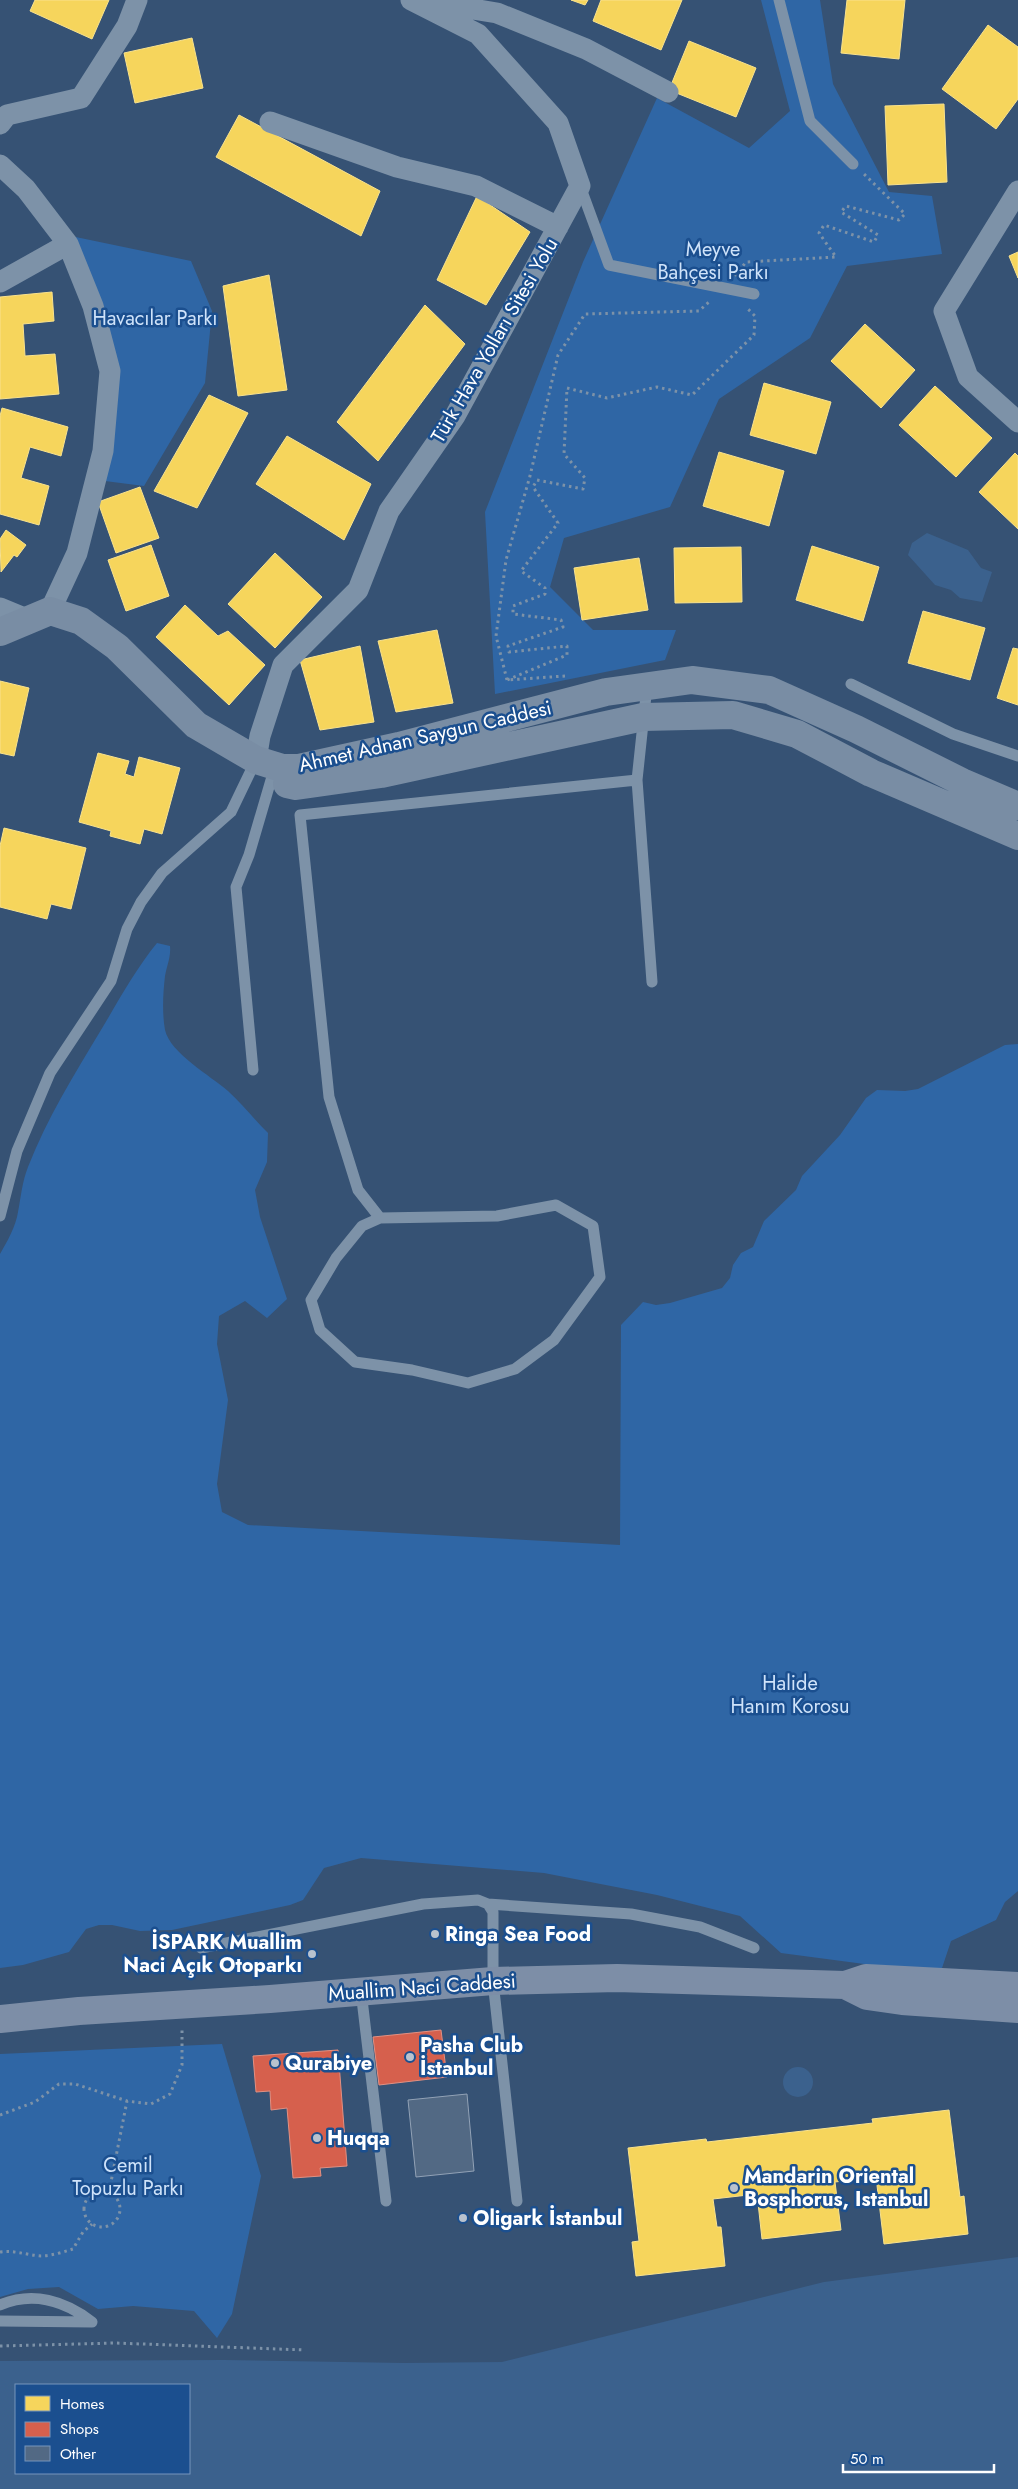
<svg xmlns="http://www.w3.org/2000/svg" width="1018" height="2489" viewBox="0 0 1018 2489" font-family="Jost,sans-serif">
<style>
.green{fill:#2f66a5}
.water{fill:#3b618d;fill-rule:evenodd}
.homes{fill:#f6d55c;stroke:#f9e28d}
.shops{fill:#d6604d;stroke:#e29082}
.building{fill:#526984;stroke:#92a2b6}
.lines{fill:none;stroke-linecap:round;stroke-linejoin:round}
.path{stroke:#7d92a8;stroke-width:3;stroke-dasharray:2.5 4;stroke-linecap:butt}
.lane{stroke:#7d92a8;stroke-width:11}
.street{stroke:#7d92a8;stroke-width:21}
.secondary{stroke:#798da4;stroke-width:28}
.primary{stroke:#7d8ea7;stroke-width:28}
.poi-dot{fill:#b9c2ce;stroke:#1b4f8f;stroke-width:2}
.labels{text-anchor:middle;stroke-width:5;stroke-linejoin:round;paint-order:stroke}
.park-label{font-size:20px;fill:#cfe3fa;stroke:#1b4f8f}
.street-label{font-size:20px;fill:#fff;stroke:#1b4f8f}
.poi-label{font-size:20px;font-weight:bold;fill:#fff;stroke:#1b4f8f;text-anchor:start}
</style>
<rect width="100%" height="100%" fill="#365274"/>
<path class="green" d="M761,0H820L833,84L889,192L932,196L942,254L847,266L810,338L719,399L670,507L564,538L550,587L593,630H676L665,660L495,694L485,512L583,262L657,98L749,148L790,111Z
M66,235L191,261L212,311L205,383L144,486L105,481L112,373Z
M157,943L170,946C171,957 167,965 165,976C163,993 162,1013 165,1030C170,1053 211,1076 228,1091C242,1104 254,1119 268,1133L267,1162L255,1190L260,1217L287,1299L267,1318L245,1301L219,1316L217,1344L228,1400L217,1484L222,1512L248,1525L620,1545L621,1325L643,1302L656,1305L670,1303L722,1288L730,1278L733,1265L741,1253L753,1247L764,1221L796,1190L802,1176L840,1135L866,1098L877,1090L905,1091L918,1089L1005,1045L1018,1044V1891L1005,1902L996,1920L951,1941L940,1974L781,1953L740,1916L657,1895L544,1873L361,1858L324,1868L303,1900L290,1905L172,1930L140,1931L112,1925H99L86,1929L69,1952L23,1965L0,1968V1254C7,1242 16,1226 18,1212C21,1197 22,1182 28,1167C47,1118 74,1075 101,1030C119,1000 135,970 157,943Z
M222,2044L261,2176L232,2314L217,2338L194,2311L133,2306L98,2309L59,2287L28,2289L0,2297V2054Z"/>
<path class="water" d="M927,533L968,550L981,568L992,572L982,602L960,598L951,590L935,585L908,555L912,543Z
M783 2082a15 15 0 1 1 30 0a15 15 0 1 1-30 0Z
M1018,2257V2489H0V2361L224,2360L404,2363L502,2362L824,2282ZM16,2385H189V2473H16Z"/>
<path class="homes" d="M35,0H109L92,39L30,11Z
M571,0H588L585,5Z
M601,0H682L661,50L593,21Z
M847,0H905L899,59L841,53Z
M988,25L1018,47V99L996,129L942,89Z
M192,38L203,88L135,103L124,53Z
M689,41L756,68L736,117L669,90Z
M944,104L947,182L888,185L885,106Z
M239,115L380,191L361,236L216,157Z
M477,196L530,232L486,305L437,280Z
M1018,252V278L1009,256Z
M269,275L287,390L238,396L223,286Z
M52,292L54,321L23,324L25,356L55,354L59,394L0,399V297Z
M425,305L465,344L378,461L337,422Z
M865,324L915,370L881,408L831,361Z
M764,383L831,402L816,454L750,435Z
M935,386L992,438L956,477L899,425Z
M209,395L248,413L197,508L154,491Z
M2,408L68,427L61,456L30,447L21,478L49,486L39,525L0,514V416Z
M287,436L371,484L344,540L256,484Z
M719,452L784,471L769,526L703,506Z
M1015,453L1018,456V529L979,492Z
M140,487L159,538L116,553L98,502Z
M6,530L26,545L17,557L14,555L1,572L0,539Z
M151,545L169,596L126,611L108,560Z
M812,546L879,567L863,621L796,600Z
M741,547L742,602L675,603L674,548Z
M275,553L322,597L275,648L228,604Z
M639,558L648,610L582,620L574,568Z
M185,605L218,636L228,631L265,665L229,705L156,637Z
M923,611L985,628L970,680L908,663Z
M437,630L453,703L396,712L378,641Z
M360,646L374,722L320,730L300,660Z
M1013,648L1018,649V705L997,698Z
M0,681L29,688L14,756L0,753Z
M98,753L129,761L125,774L134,777L139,757L180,768L162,834L144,829L140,844L110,836L111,831L79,822Z
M4,828L86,848L71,909L51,904L47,919L0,907V846Z
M949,2110L960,2197L964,2196L968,2234L884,2244L876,2177L835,2182L841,2230L762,2239L757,2194L713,2199L717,2227H721L725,2266L636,2276L632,2242L639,2241L628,2148L706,2139L707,2142L873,2123L872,2119Z"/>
<path class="shops" d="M441,2030L447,2077L379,2085L373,2037Z
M338,2050L347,2166L320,2168L321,2176L293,2178L287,2108L271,2110L270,2091L256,2092L253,2056Z"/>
<path class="building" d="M467,2094L474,2171L416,2177L408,2100Z"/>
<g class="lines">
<path class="path" d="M735,276L746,262L836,257L819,233L824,225L874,242L878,235L841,212L846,206L899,220L905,214L864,174
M565,676L507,680L567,655V646L509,652L508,646L563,627L561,620L513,614V606L545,594V588L521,571L558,523L533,487L537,480L583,489L585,478L564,454L567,388L607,398L657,387L692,395L754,335L755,316L748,309
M507,680L496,636L506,560L530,476L558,355L585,314L699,311L710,301
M0,2115L35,2102L59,2084H75L127,2101L151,2104L170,2094L182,2065V2028
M84 2209a18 18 0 1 1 36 0a18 18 0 1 1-36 0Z
M109,2192L127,2101
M0,2252C14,2250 27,2255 41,2256C51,2256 63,2252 73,2249L83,2232L92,2224
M0,2346L115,2343L305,2350"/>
<path class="lane" d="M779,0L810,121L853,164
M580,186L609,265L754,294
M851,684L953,734L1018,756
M637,780L652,982
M253,1070L236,887L249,855L271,780
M556,1205L593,1226L600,1277L554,1340L515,1369L468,1383L412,1370L355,1362L320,1330L311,1300L336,1258L362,1226L380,1218L497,1216Z
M0,1216L17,1151L50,1073L111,981L127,929L141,902L162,873L231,812L256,760
M380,1218L358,1190L329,1097L300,815L637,780L647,686
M488,1904L631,1914L700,1927L754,1948
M201,1948L423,1904L478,1900L488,1904L493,1912V1981L517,2201
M361,1991L386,2201
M0,2305C33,2291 65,2301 92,2322
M0,2321L92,2322"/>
<path class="street" d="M429,2L497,13L586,49L668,92
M270,122L397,167L476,186L558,227
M0,124L7,115L81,98L127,26L137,0
M0,165L26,189L68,244L93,306L110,371L103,451L77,553L50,611
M1018,191L944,311L968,377L1018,422
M0,282L68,244
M0,608L29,620
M256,760L260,736L283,665L358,590L389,511L455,416L580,186L558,123L478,34L411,0"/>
<path class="secondary" d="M0,632L50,611L81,621L117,647L196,725L256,760L282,768H299L399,746L606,692L692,680L769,690L856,729L962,782L1018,806
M287,784L296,786L381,774L643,717L733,715L797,734L871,773L1018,836"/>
<path class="primary" d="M845,1985L867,1996L902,2001L1018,2009
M0,2019L79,2011L270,1999L493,1981L617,1978L845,1985L866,1978L1018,1986"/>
</g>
<g class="poi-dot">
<circle cx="435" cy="1934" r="5"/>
<circle cx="312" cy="1954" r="5"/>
<circle cx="410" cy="2057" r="5"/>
<circle cx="275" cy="2063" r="5"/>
<circle cx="317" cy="2138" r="5"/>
<circle cx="734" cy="2188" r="5"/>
<circle cx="463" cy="2218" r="5"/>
</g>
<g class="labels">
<g class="park-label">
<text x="713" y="256">Meyve<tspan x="713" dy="23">Bahçesi Parkı</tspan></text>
<text x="155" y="325">Havacılar Parkı</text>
<text x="790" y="1690">Halide<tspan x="790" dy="23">Hanım Korosu</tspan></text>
<text x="128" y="2172">Cemil<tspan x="128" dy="23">Topuzlu Parkı</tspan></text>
</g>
<g class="street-label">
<text transform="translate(494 340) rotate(-60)" y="7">Türk Hava Yolları Sitesi Yolu</text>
<text transform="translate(425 736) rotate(-13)" y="7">Ahmet Adnan Saygun Caddesi</text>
<text transform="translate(422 1987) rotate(-4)" y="7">Muallim Naci Caddesi</text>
</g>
<g class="poi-label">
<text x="445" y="1941">Ringa Sea Food</text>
<text x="302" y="1949" text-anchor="end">İSPARK Muallim<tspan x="302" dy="23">Naci Açık Otoparkı</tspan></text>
<text x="420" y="2052">Pasha Club<tspan x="420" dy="23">İstanbul</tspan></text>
<text x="285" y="2070">Qurabiye</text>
<text x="327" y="2145">Huqqa</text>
<text x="744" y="2183">Mandarin Oriental<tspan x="744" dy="23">Bosphorus, Istanbul</tspan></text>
<text x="473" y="2225">Oligark İstanbul</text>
</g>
</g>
<rect x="15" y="2384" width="175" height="90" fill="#1b4f8f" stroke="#7695bc"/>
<rect x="25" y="2396" width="25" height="15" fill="#f6d55c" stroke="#7695bc"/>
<text x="60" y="2409" font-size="15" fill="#ffffff">Homes</text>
<rect x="25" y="2422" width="25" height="15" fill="#d6604d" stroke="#7695bc"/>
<text x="60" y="2434" font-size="15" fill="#ffffff">Shops</text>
<rect x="25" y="2446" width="25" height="15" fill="#526984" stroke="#7695bc"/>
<text x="60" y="2459" font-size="15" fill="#ffffff">Other</text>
<path d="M843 2464v8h151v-8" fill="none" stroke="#ffffff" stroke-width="2.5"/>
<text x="850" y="2464" font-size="15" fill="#ffffff" stroke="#1b4f8f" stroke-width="4" paint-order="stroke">50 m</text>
</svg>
